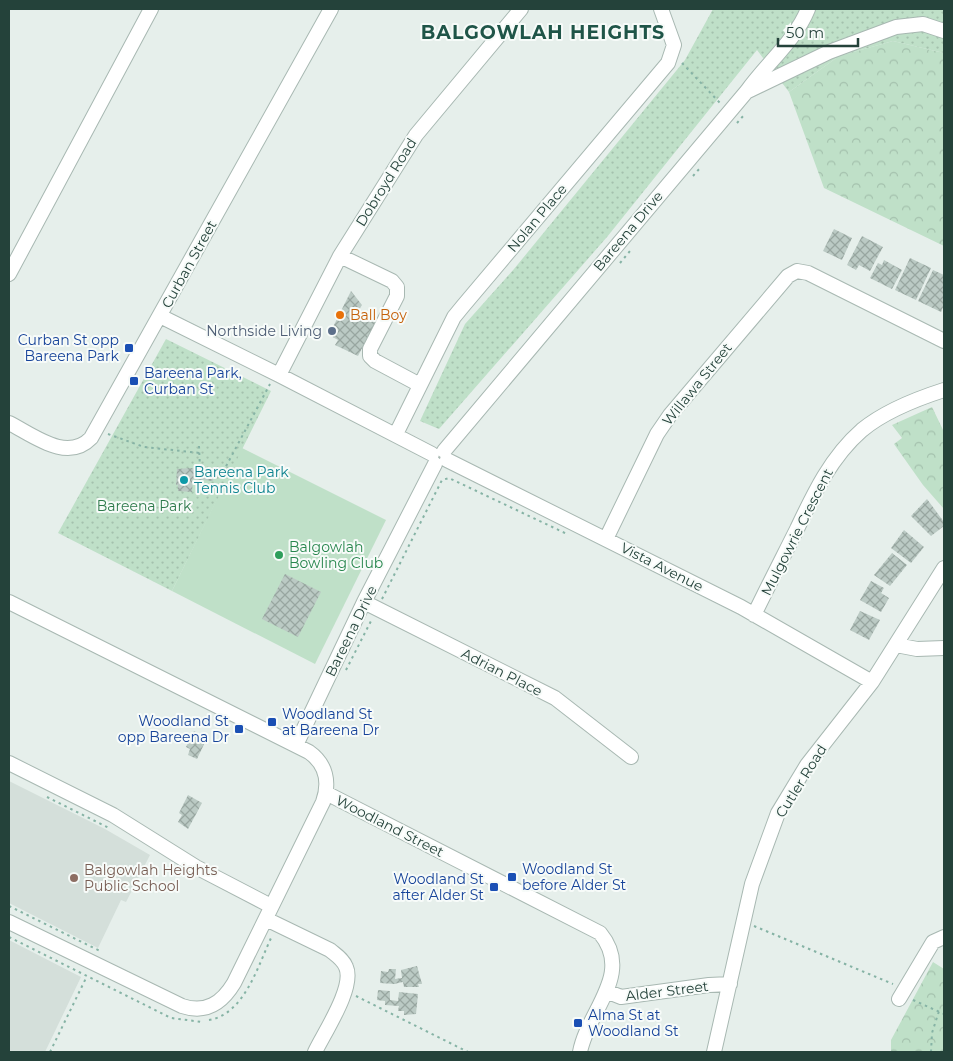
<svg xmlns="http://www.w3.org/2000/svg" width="953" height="1061" viewBox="0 0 953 1061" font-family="Montserrat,sans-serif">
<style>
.built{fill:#d4dfda}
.grass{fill:#bfe0c8}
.forest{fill:url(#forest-crowns)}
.park{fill:url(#park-dots)}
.building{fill:url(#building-cross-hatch)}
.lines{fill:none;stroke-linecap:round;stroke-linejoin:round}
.minor-casing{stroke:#a8b8b2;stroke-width:16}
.path{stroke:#86b3a5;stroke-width:2;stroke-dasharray:2.5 4;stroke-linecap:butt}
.minor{stroke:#fff;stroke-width:14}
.food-dot{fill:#e8710a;stroke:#f7fbf9;stroke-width:2}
.service-dot{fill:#5c6f8a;stroke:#f7fbf9;stroke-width:2}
.transit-dot{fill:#1a4fb4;stroke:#f7fbf9;stroke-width:2}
.culture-dot{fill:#0f9aa8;stroke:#f7fbf9;stroke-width:2}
.leisure-dot{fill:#2e9e5b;stroke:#f7fbf9;stroke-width:2}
.education-dot{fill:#8d6e63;stroke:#f7fbf9;stroke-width:2}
.labels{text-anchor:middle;stroke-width:4;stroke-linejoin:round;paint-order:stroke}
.street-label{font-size:14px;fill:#24423a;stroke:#f7fbf9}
.food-label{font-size:14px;fill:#c56008;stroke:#f7fbf9;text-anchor:start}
.service-label{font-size:14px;fill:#4e5e75;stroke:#f7fbf9;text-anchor:end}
.transit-label{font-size:14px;fill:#164399;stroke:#f7fbf9;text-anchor:start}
.culture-label{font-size:14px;fill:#0d838f;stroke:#f7fbf9;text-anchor:start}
.park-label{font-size:14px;fill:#2d7a4b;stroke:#f7fbf9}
.leisure-label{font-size:14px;fill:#27864d;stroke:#f7fbf9;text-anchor:start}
.education-label{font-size:14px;fill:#785e54;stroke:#f7fbf9;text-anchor:start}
.district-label{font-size:19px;font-weight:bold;letter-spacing:1px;fill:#1f5548;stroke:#f7fbf9}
</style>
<defs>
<pattern id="forest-crowns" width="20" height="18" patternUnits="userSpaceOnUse" patternTransform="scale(1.25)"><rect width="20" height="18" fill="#bfe0c8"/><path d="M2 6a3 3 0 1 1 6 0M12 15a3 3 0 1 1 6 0" fill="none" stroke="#a4c1ad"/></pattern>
<pattern id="park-dots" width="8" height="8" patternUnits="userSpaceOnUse" patternTransform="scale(1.25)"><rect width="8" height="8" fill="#bfe0c8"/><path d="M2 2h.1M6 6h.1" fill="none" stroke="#a4c1ad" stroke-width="1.8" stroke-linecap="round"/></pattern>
<pattern id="building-cross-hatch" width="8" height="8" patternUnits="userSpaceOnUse" patternTransform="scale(1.25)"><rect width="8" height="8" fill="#bbcac4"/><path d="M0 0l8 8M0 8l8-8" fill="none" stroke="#98a6a0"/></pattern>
</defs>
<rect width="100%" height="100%" fill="#e6efeb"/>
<path class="built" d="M9,781L105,829L150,855L126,902L121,900L98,948L9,903Z
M9,940L81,977L45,1052H9Z"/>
<path class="grass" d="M242,448L386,520L315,664L172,591Z"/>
<path class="forest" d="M893,41L944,53V246L824,188L789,92L839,56Z
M932,407L944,432V509L923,485L894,444L902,438L892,425Z
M933,962L944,969V1052H891V1040Z"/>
<path class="park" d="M713,9H944V53L893,41L839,56L789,92L757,50L607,237L439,429L420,421L465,324L514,269L685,60Z
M166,339L271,391L172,591L58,533Z"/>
<path class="building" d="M834,229L852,238L842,260L823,251Z
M862,236L883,247L870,271L859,265L856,270L847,265Z
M910,258L931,268L916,300L895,290Z
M884,260L902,270L892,289L870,278L878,263L882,265Z
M933,270L944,275V305L941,312L918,301Z
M351,291L362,305L359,310L377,319L358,356L335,345L338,340L329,335Z
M190,468L211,470L214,472L213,481L193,479L192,492L178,491V485H176L177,469Z
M927,499L944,522V526L931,536L911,516Z
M904,530L924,547L911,563L891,548Z
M892,553L907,565L890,586L874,575Z
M285,574L321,592L298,637L262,619Z
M871,581L884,588L881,593L889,598L881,612L860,600Z
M860,611L880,620L869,640L850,630Z
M194,731L207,738L197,759L188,755L190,749L186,747Z
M188,795L202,803L188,829L178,822L182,815L179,813Z
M417,966L422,984H418L419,987H404L403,982L394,984L380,983L381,971L388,972L389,969H396L395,979L402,978L401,970Z
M378,990L390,991V1000L398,1001L399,992L418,994L416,1014L404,1015V1011H398L399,1006L385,1005V1001L377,1000Z"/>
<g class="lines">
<g class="minor-casing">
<path id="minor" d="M748,91L829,52L896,27L923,24L944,31
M340,256L392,281L397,287V296L370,349V356L375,361L420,385
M9,274L151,9
M160,316L279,375L432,454
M279,375L340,256L416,135L521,9
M9,423C33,435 67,463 91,438L331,9
M396,434L454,317L463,306L668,63L674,45L661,9
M444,451L747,91C767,63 795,41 808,9
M447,460L741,607L872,682
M606,539L657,434L670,415L788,276L797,271L808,273L944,341
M9,602L309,752C326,764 330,782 323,802L234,983C222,1003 206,1014 182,1006L9,922
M364,602L555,698L631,757
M754,615C768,586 783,557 797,529C814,493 831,457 862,430C885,411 916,399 944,390
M896,645L917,649L944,648
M296,745L364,602L435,464
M9,763L113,815L196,867L271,906
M326,793L600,933C634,974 588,1010 580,1052
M266,919L330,950C336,955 343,959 346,967C355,987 324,1033 315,1052
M606,991L621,997L709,985L730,984
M899,999L933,942L944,937
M714,1052L752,884L778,813L807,765L872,682L944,568"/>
</g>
<path class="path" d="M682,63L720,103
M737,123L744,115
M693,176L700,168
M620,263L630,251
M108,434L144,447L200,453
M199,446L200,469
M223,472L270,384
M382,599L442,480L449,478L567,534
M346,670L372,619
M47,797L109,828
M9,906L100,951
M754,926L893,984
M9,937L171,1018L202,1022
M356,996L468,1052
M913,1000L944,1014
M209,1020C245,1014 258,965 272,936
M50,1052L87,976
M931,1052L932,1033L939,1011"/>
<use href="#minor" class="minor"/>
</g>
<circle class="food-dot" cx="340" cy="315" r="5"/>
<circle class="service-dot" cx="332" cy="331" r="5"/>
<g class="transit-dot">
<rect x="124" y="343" width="10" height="10" rx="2.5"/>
<rect x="129" y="376" width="10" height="10" rx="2.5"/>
<rect x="267" y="717" width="10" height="10" rx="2.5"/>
<rect x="234" y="724" width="10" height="10" rx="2.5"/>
<rect x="507" y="872" width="10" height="10" rx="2.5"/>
<rect x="489" y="882" width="10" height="10" rx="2.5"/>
<rect x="573" y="1018" width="10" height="10" rx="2.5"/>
</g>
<circle class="culture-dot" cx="184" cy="480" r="5"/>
<circle class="leisure-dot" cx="279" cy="555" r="5"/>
<circle class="education-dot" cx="74" cy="878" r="5"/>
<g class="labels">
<g class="street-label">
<text transform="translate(386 182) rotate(-58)" y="5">Dobroyd Road</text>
<text transform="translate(537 218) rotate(-50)" y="5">Nolan Place</text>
<text transform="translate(628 231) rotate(-50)" y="5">Bareena Drive</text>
<text transform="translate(189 264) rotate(-61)" y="5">Curban Street</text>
<text transform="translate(697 384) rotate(-51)" y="5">Willawa Street</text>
<text transform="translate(797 532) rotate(-63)" y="5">Mulgowrie Crescent</text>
<text transform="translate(662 567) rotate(27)" y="5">Vista Avenue</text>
<text transform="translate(351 631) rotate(-64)" y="5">Bareena Drive</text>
<text transform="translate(502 672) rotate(27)" y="5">Adrian Place</text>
<text transform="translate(801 781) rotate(-58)" y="5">Cutler Road</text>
<text transform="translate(390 826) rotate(27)" y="5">Woodland Street</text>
<text transform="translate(667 991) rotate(-7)" y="5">Alder Street</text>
</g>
<g class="food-label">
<text x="350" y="320">Ball Boy</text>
</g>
<g class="service-label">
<text x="322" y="336">Northside Living</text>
</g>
<g class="transit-label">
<text x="119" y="345" text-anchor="end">Curban St opp<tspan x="119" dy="16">Bareena Park</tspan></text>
<text x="144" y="378">Bareena Park,<tspan x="144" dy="16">Curban St</tspan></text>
<text x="282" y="719">Woodland St<tspan x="282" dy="16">at Bareena Dr</tspan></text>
<text x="229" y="726" text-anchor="end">Woodland St<tspan x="229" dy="16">opp Bareena Dr</tspan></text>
<text x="522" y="874">Woodland St<tspan x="522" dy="16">before Alder St</tspan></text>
<text x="484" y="884" text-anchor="end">Woodland St<tspan x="484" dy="16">after Alder St</tspan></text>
<text x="588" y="1020">Alma St at<tspan x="588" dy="16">Woodland St</tspan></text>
</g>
<g class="culture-label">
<text x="194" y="477">Bareena Park<tspan x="194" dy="16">Tennis Club</tspan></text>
</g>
<g class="park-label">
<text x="144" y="511">Bareena Park</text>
</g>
<g class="leisure-label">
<text x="289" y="552">Balgowlah<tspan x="289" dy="16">Bowling Club</tspan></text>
</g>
<g class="education-label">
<text x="84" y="875">Balgowlah Heights<tspan x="84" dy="16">Public School</tspan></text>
</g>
<g class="district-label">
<text x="543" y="39">BALGOWLAH HEIGHTS</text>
</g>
</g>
<rect width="953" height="1061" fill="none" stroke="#24423a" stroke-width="20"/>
<path d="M778 38v8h80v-8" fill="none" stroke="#24423a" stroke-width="2.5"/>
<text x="786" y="38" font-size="15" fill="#24423a" stroke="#f7fbf9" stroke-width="4" paint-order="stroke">50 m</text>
</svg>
